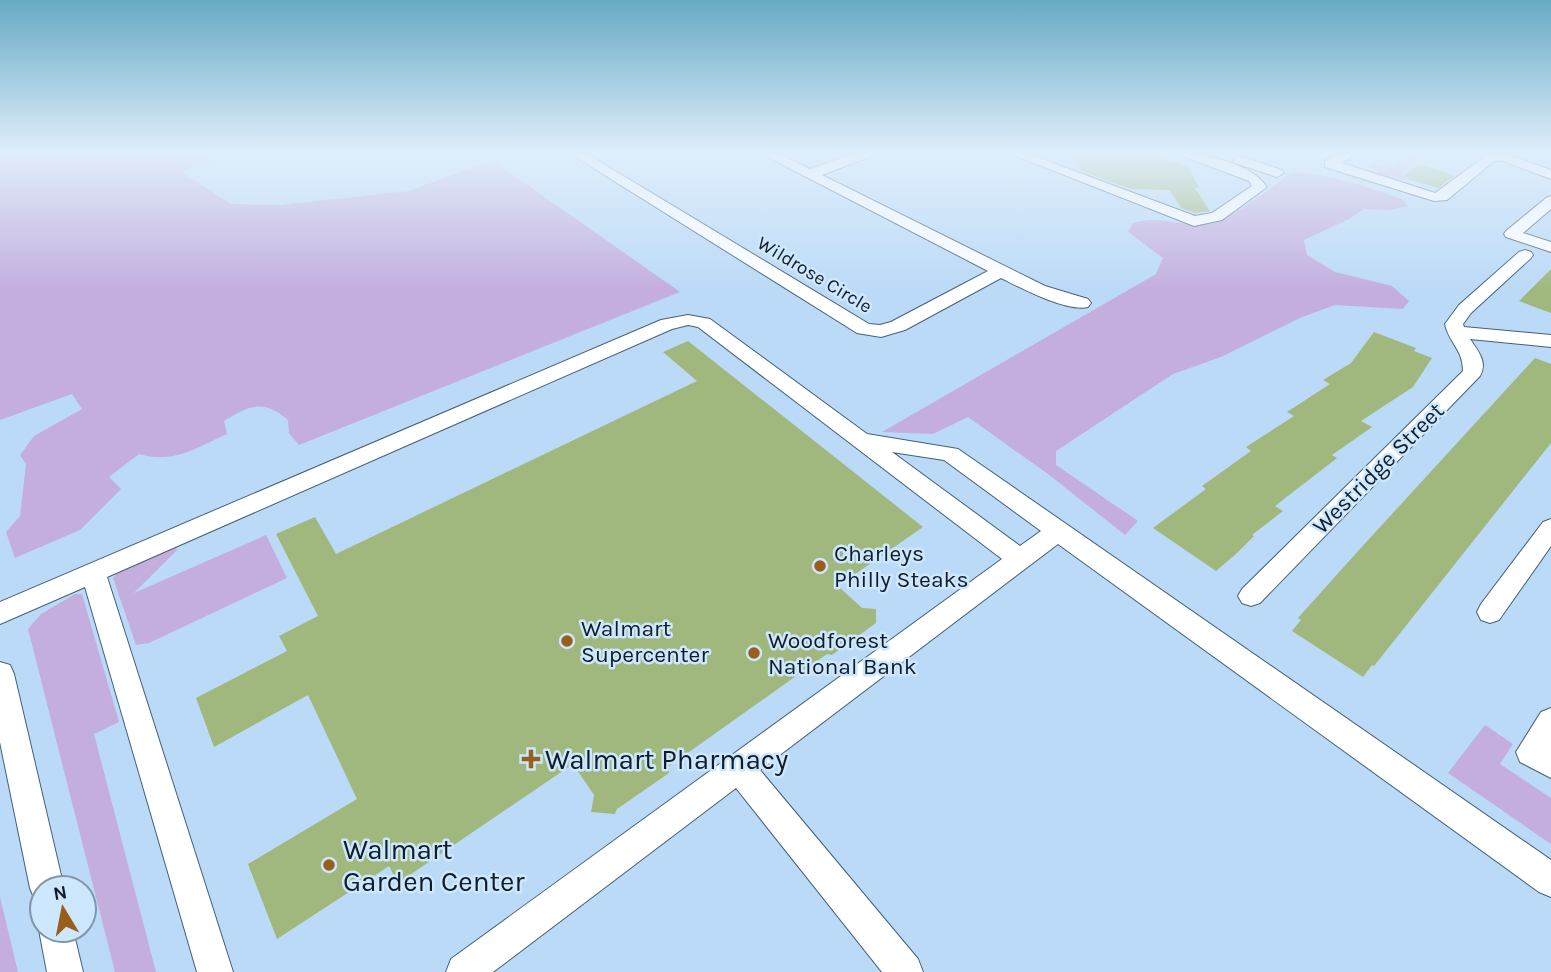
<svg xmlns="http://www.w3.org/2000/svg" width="1551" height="972" viewBox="0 0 1551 972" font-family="Karla,sans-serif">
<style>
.green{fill:#c4aede}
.building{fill:#a0b77d}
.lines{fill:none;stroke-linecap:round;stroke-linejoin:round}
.minor-casing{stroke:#446079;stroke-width:2}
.minor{fill:#fff;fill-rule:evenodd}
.poi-dot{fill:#975f1b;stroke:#cde7fe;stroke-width:2.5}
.labels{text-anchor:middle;stroke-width:5;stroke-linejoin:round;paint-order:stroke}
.far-street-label{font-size:19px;fill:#101c26;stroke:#cde7fe}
.street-label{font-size:23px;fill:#101c26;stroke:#cde7fe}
.poi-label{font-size:23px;fill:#101c26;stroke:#cde7fe;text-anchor:start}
.near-poi-label{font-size:28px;fill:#101c26;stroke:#cde7fe;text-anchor:start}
</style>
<rect width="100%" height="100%" fill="#bbdaf7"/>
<path class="green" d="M0,154H202L209,161L182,172L231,204L280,205L409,191L492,160L680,292L299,445L289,433L288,420C263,399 250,405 224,421L227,434C195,448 175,464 139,454L109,477L121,489L80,530L15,558L6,532L20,516L26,464L20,455L34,436L82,409L72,394L0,420Z
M1431,154L1425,155L1400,176L1409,181L1390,175L1384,179L1374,175L1380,171L1368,167L1374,164L1393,168L1410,157L1407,155Z
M1293,172C1331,174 1366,187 1402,199L1408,206L1390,210L1364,209L1349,219L1304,240L1307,255L1335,272L1392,286L1409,301L1403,309L1335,305L1302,317L1221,357L1173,374L1056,451V465L1138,521L1125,535L1048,474L968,417L933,434L882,432L1156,274L1163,258L1128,232L1133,223C1162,214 1182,228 1209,224C1230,221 1274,185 1293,172Z
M266,535L287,578L149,643L136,645L113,578L119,570L176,547L177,550L134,593Z
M75,594H82L119,722L94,734L156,972H115L28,629L41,614Z
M1485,725L1513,744L1500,764L1551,798V844L1448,773Z
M0,897L18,972H0Z"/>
<path class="building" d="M1075,154H1149L1188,167L1199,188H1195L1210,211L1195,213L1181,208L1170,190L1130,189L1082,171Z
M1419,164L1445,172L1454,176L1438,188L1402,177Z
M1551,269V313L1519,301Z
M1374,332L1416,348L1414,351L1432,358L1413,387L1361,421L1372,427L1332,455L1337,458L1275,506L1283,511L1252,535L1254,536L1237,553L1216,571L1153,528L1206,489L1202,486L1251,451L1246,447L1294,416L1287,412L1330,384L1323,380L1351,363Z
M688,341L923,527L838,586L862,608L876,609V623L832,655L827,654L668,767L669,773L617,809L615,814L591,812L594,795L573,764L398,883L389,866L277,939L248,864L357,799L308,695L214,747L196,698L287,651L279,636L318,616L276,534L315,517L336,554L697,381L663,352Z
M1535,358L1551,364V443L1374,666L1372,665L1363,677L1292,631L1301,620L1298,618L1359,550Z"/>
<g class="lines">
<g class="minor-casing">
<path id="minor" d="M571,154H587L869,324L880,325L891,322L988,271L762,154H779L810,169L852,154H871L869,157L822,175L1045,286L1088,299L1091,303L1088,307C1066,312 1021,288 1001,278L905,330L881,337L857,333Z
M1011,154H1029L1195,216L1212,213L1252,186L1249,181L1185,157L1183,154C1210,154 1252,165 1267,187L1222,220L1194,226Z
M1338,154H1354L1342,163L1435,193L1488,154H1507L1551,170V179L1500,160L1493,162L1447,200L1434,201L1325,167V161Z
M1240,156L1282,170L1284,173L1277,177L1235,163L1233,160Z
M1551,196V209L1523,233L1551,242V252L1506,237L1504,234L1506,231L1546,198Z
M1525,250L1531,252L1533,255L1531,258L1471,313L1463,324L1464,327L1551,335V347L1470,339C1478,351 1488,362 1480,376L1260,603L1251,606L1242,603L1238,596L1242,589L1463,371C1463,349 1449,343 1445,324L1459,305L1519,252Z
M688,315L710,319L867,434L958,449L1551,860V897L1539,892L1058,544L760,770L918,959L923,972H882L736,788L493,972H446L451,959L1002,559L698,327L688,325L672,329L107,577L233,972H197L85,587L0,624V602L661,320ZM892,452L944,460L1041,531L1020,546Z
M1551,519V546L1499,620L1490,623L1481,620L1477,612L1481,604L1543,522Z
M0,662L10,665L14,674L64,888H42V903L35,900L30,888L0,742Z
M1551,708V778L1520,762L1516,752L1541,712Z
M42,922V930H73L83,972H47L39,930Z"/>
</g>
<use href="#minor" class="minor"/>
</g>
<linearGradient id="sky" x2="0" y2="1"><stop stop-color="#67aac5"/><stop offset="0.53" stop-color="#e0eefb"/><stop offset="1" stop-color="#e0eefb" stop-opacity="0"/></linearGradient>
<rect width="1551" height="290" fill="url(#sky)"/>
<g class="poi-dot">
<circle cx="820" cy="566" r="7"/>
<circle cx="567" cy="641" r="7"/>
<circle cx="754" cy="653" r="7"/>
<path d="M527.5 748.5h7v7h7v7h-7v7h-7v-7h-7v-7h7z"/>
<circle cx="329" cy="865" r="7"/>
</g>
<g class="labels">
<g class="far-street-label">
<text transform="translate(815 274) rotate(31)" y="7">Wildrose Circle</text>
</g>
<g class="street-label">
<text transform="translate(1378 468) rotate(-45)" y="8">Westridge Street</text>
</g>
<g class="poi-label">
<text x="834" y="561">Charleys<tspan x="834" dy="26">Philly Steaks</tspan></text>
<text x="581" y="636">Walmart<tspan x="581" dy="26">Supercenter</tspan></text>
<text x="768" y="648">Woodforest<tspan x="768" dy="26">National Bank</tspan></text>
</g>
<g class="near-poi-label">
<text x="545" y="769">Walmart Pharmacy</text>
<text x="343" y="859">Walmart<tspan x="343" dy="32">Garden Center</tspan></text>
</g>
</g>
<g transform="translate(63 909) rotate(350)"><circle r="33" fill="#cde7fe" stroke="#8196a8" stroke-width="2"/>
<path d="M0-5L12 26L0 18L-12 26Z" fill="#975f1b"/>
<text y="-10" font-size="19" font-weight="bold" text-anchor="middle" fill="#101c26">N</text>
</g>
</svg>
